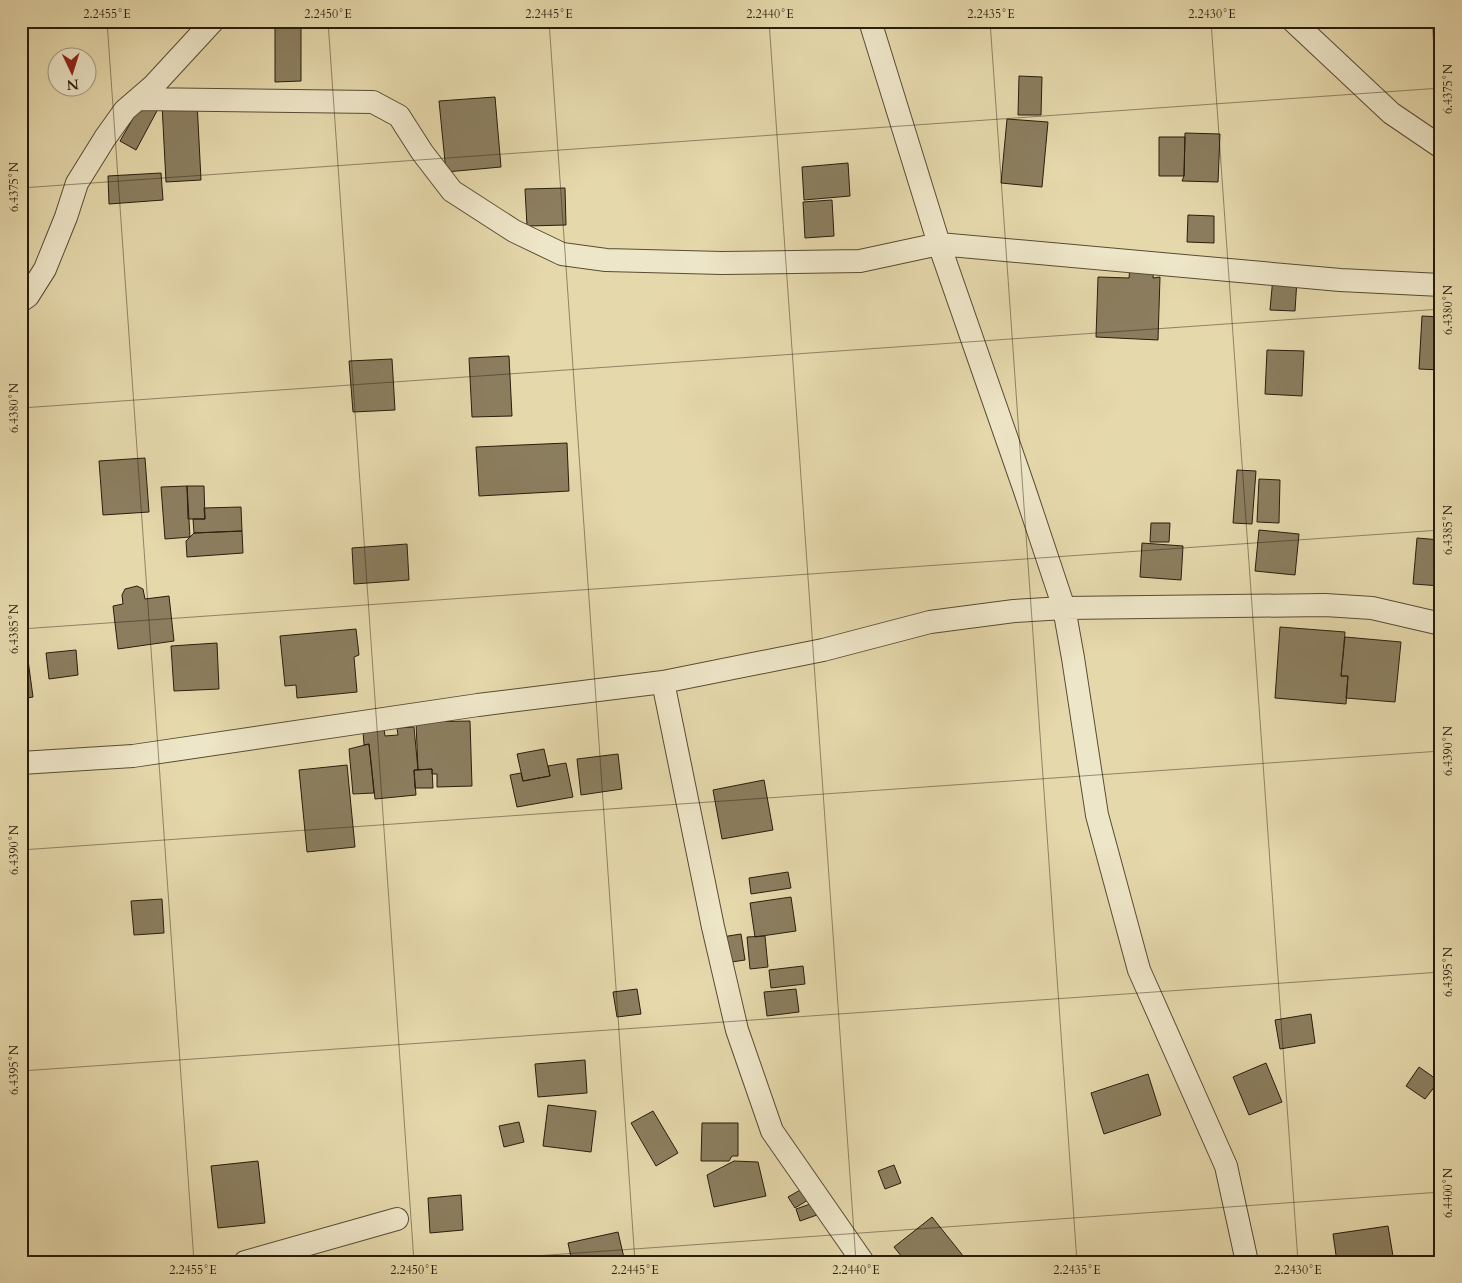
<svg xmlns="http://www.w3.org/2000/svg" width="1462" height="1283" viewBox="0 0 1462 1283" font-family="Cardo,serif">
<style>
.building{fill:#8b7e5f;stroke:#291d0c}
.lines{fill:none;stroke-linecap:round;stroke-linejoin:round}
.street-casing{stroke:#584c34;stroke-width:24}
.street{stroke:#eee6c8;stroke-width:22}
.ticks{fill:none;stroke:#291d0c;stroke-width:1;stroke-opacity:0.45}
.neatline{fill:none;stroke:#291d0c;stroke-width:2}
.ticks-label{font-size:12px;text-anchor:middle;fill:#291d0c}
</style>
<rect width="100%" height="100%" fill="#e5d8ab"/>
<filter id="stains"><feTurbulence type="fractalNoise" baseFrequency=".004" numOctaves="4"/><feColorMatrix values="0 0 0 0 .2 0 0 0 0 .09 0 0 0 0 .02 0 0 0 .5 -.17"/></filter>
<radialGradient id="worn" r=".72"><stop offset=".6" stop-color="#630" stop-opacity="0"/><stop offset="1" stop-color="#630" stop-opacity=".3"/></radialGradient>
<path class="building" d="M275,22H301V81L275,82Z
M1019,76L1042,77L1041,115H1018Z
M495,97L501,167L446,172L439,101Z
M143,101L158,109L136,150L120,141Z
M197,102L201,180L166,182L162,104Z
M1007,119L1048,122L1042,187L1001,183Z
M1185,133L1220,134L1218,182L1182,181L1184,176Z
M1159,137H1185L1184,176H1159Z
M848,163L850,196L804,200L802,167Z
M161,173L163,200L109,204L108,176Z
M565,188L566,225L527,226L525,189Z
M832,200L834,236L805,238L803,202Z
M1188,215L1214,216V243L1187,242Z
M1130,266L1154,267L1153,278L1160,277L1158,340L1096,337L1098,277L1129,278Z
M1273,277L1297,279L1295,311L1270,310Z
M1422,316L1441,317V370L1419,369Z
M1267,350L1304,351L1302,396L1265,394Z
M509,356L512,416L472,417L469,358Z
M392,359L395,410L353,412L349,361Z
M567,443L569,491L479,496L476,447Z
M145,458L149,512L103,515L99,461Z
M1237,470L1256,471L1252,524L1233,523Z
M1259,479L1280,480L1279,523L1257,522Z
M187,486L190,537L165,539L161,487Z
M187,486H204L205,519H188Z
M241,507L242,531L194,533L193,519H205L204,508Z
M1151,523H1170L1169,542H1150Z
M1259,530L1299,534L1295,575L1255,571Z
M242,531L243,553L187,557L186,541L194,533Z
M1417,538L1441,540V586L1413,584Z
M1142,543L1183,546L1181,580L1140,577Z
M407,544L409,580L354,584L352,548Z
M137,586L143,589L145,599L169,596L174,641L118,649L113,606L123,604L122,595L125,589Z
M1280,627L1345,632L1341,676H1348L1346,704L1275,698Z
M356,629L359,655L354,657L357,692L297,698L296,685L285,686L280,636Z
M1345,637L1401,642L1395,702L1346,698L1348,676H1341Z
M217,643L219,689L174,691L171,646Z
M76,650L78,675L49,679L46,653Z
M28,660L33,697L21,699V661Z
M470,721L472,786L437,787V774H432V769L418,770L416,722Z
M414,727L418,770H414L416,795L375,799L369,744L364,745L363,731L384,729L385,736L398,735L397,728Z
M369,744L374,793L353,794L349,749Z
M544,749L550,776L523,781L517,754Z
M618,754L622,789L581,795L577,759Z
M566,763L573,797L517,807L510,775L521,773L523,781L550,776L548,766Z
M347,765L355,847L307,852L299,770Z
M432,769L433,788H415L414,770Z
M764,780L773,830L722,839L713,790Z
M788,872L791,888L751,894L749,878Z
M791,897L796,931L755,937L750,903Z
M162,899L164,933L134,935L131,901Z
M741,934L745,960L725,963L722,937Z
M765,936L768,967L750,969L747,937Z
M803,966L805,984L771,988L769,970Z
M637,989L641,1014L617,1017L613,992Z
M796,989L799,1012L767,1016L764,992Z
M1311,1014L1315,1043L1280,1049L1275,1020Z
M585,1060L587,1093L538,1097L535,1064Z
M1266,1063L1282,1102L1249,1115L1233,1077Z
M1419,1067L1439,1081L1425,1099L1406,1086Z
M1148,1074L1161,1115L1104,1134L1091,1093Z
M548,1105L596,1111L591,1152L543,1146Z
M653,1111L678,1153L656,1166L631,1123Z
M519,1122L524,1142L504,1147L499,1126Z
M702,1123H738V1156H732L729,1161H701Z
M258,1161L265,1223L218,1228L211,1166Z
M734,1161L758,1162L766,1196L714,1207L707,1175Z
M894,1165L901,1183L885,1189L878,1171Z
M802,1189L808,1200L795,1208L788,1197Z
M461,1195L463,1230L430,1233L428,1198Z
M813,1203L817,1215L800,1221L796,1209Z
M932,1217L968,1262H906L894,1247Z
M1388,1226L1394,1262H1337L1333,1234Z
M618,1232L625,1262H572L568,1243Z"/>
<g class="lines">
<g class="street-casing">
<path id="street" d="M870,21L939,244L1024,488L1064,608L1073,658L1097,815L1139,970L1226,1166L1247,1262
M1293,21L1391,113L1441,147
M138,99L373,102L399,116L422,152L452,191L514,231L562,254L606,260L722,263L860,261L939,244L1340,280L1441,285
M21,301L28,296L45,269L66,217L77,183L105,138L125,110L154,85L213,21
M663,682L713,927L737,1030L772,1131L863,1262
M21,763L133,756L478,705L663,682L823,650L930,622L1014,611L1064,608L1325,605L1372,608L1441,624
M245,1262L397,1219"/>
</g>
<use href="#street" class="street"/>
</g>
<path class="ticks" d="M107,21L194,1262M328,21L414,1262M549,21L635,1262M769,21L856,1262M990,21L1077,1262M1211,21L1298,1262M1432,21L1441,143M21,188L1441,88M21,408L1441,309M21,629L1441,530M21,850L1441,751M21,1071L1441,972M450,1262L1441,1192"/>
<rect width="1462" height="1283" fill="none" stroke="#e5d8ab" stroke-width="55"/>
<g transform="translate(72 72) rotate(176)"><circle r="24" fill="#eee6c8" stroke="#9f967d"/>
<path d="M0-4L9 19L0 12L-9 19Z" fill="#8f2418"/>
<text y="-8" font-size="14" font-weight="bold" text-anchor="middle" fill="#291d0c">N</text>
</g>
<rect x="28" y="28" width="1406" height="1228" class="neatline"/>
<g class="ticks-label">
<text x="107" y="18">2.2455°E</text>
<text x="328" y="18">2.2450°E</text>
<text x="549" y="18">2.2445°E</text>
<text x="770" y="18">2.2440°E</text>
<text x="991" y="18">2.2435°E</text>
<text x="1212" y="18">2.2430°E</text>
<text transform="translate(1448 89) rotate(-90)" y="4">6.4375°N</text>
<text transform="translate(14 187) rotate(-90)" y="4">6.4375°N</text>
<text transform="translate(1448 310) rotate(-90)" y="4">6.4380°N</text>
<text transform="translate(14 408) rotate(-90)" y="4">6.4380°N</text>
<text transform="translate(1448 530) rotate(-90)" y="4">6.4385°N</text>
<text transform="translate(14 629) rotate(-90)" y="4">6.4385°N</text>
<text transform="translate(1448 751) rotate(-90)" y="4">6.4390°N</text>
<text transform="translate(14 850) rotate(-90)" y="4">6.4390°N</text>
<text transform="translate(1448 972) rotate(-90)" y="4">6.4395°N</text>
<text transform="translate(14 1070) rotate(-90)" y="4">6.4395°N</text>
<text transform="translate(1448 1193) rotate(-90)" y="4">6.4400°N</text>
<text x="193" y="1274">2.2455°E</text>
<text x="414" y="1274">2.2450°E</text>
<text x="635" y="1274">2.2445°E</text>
<text x="856" y="1274">2.2440°E</text>
<text x="1077" y="1274">2.2435°E</text>
<text x="1298" y="1274">2.2430°E</text>
</g>
<rect width="100%" height="100%" filter="url(#stains)"/>
<rect width="100%" height="100%" fill="url(#worn)"/>
</svg>
